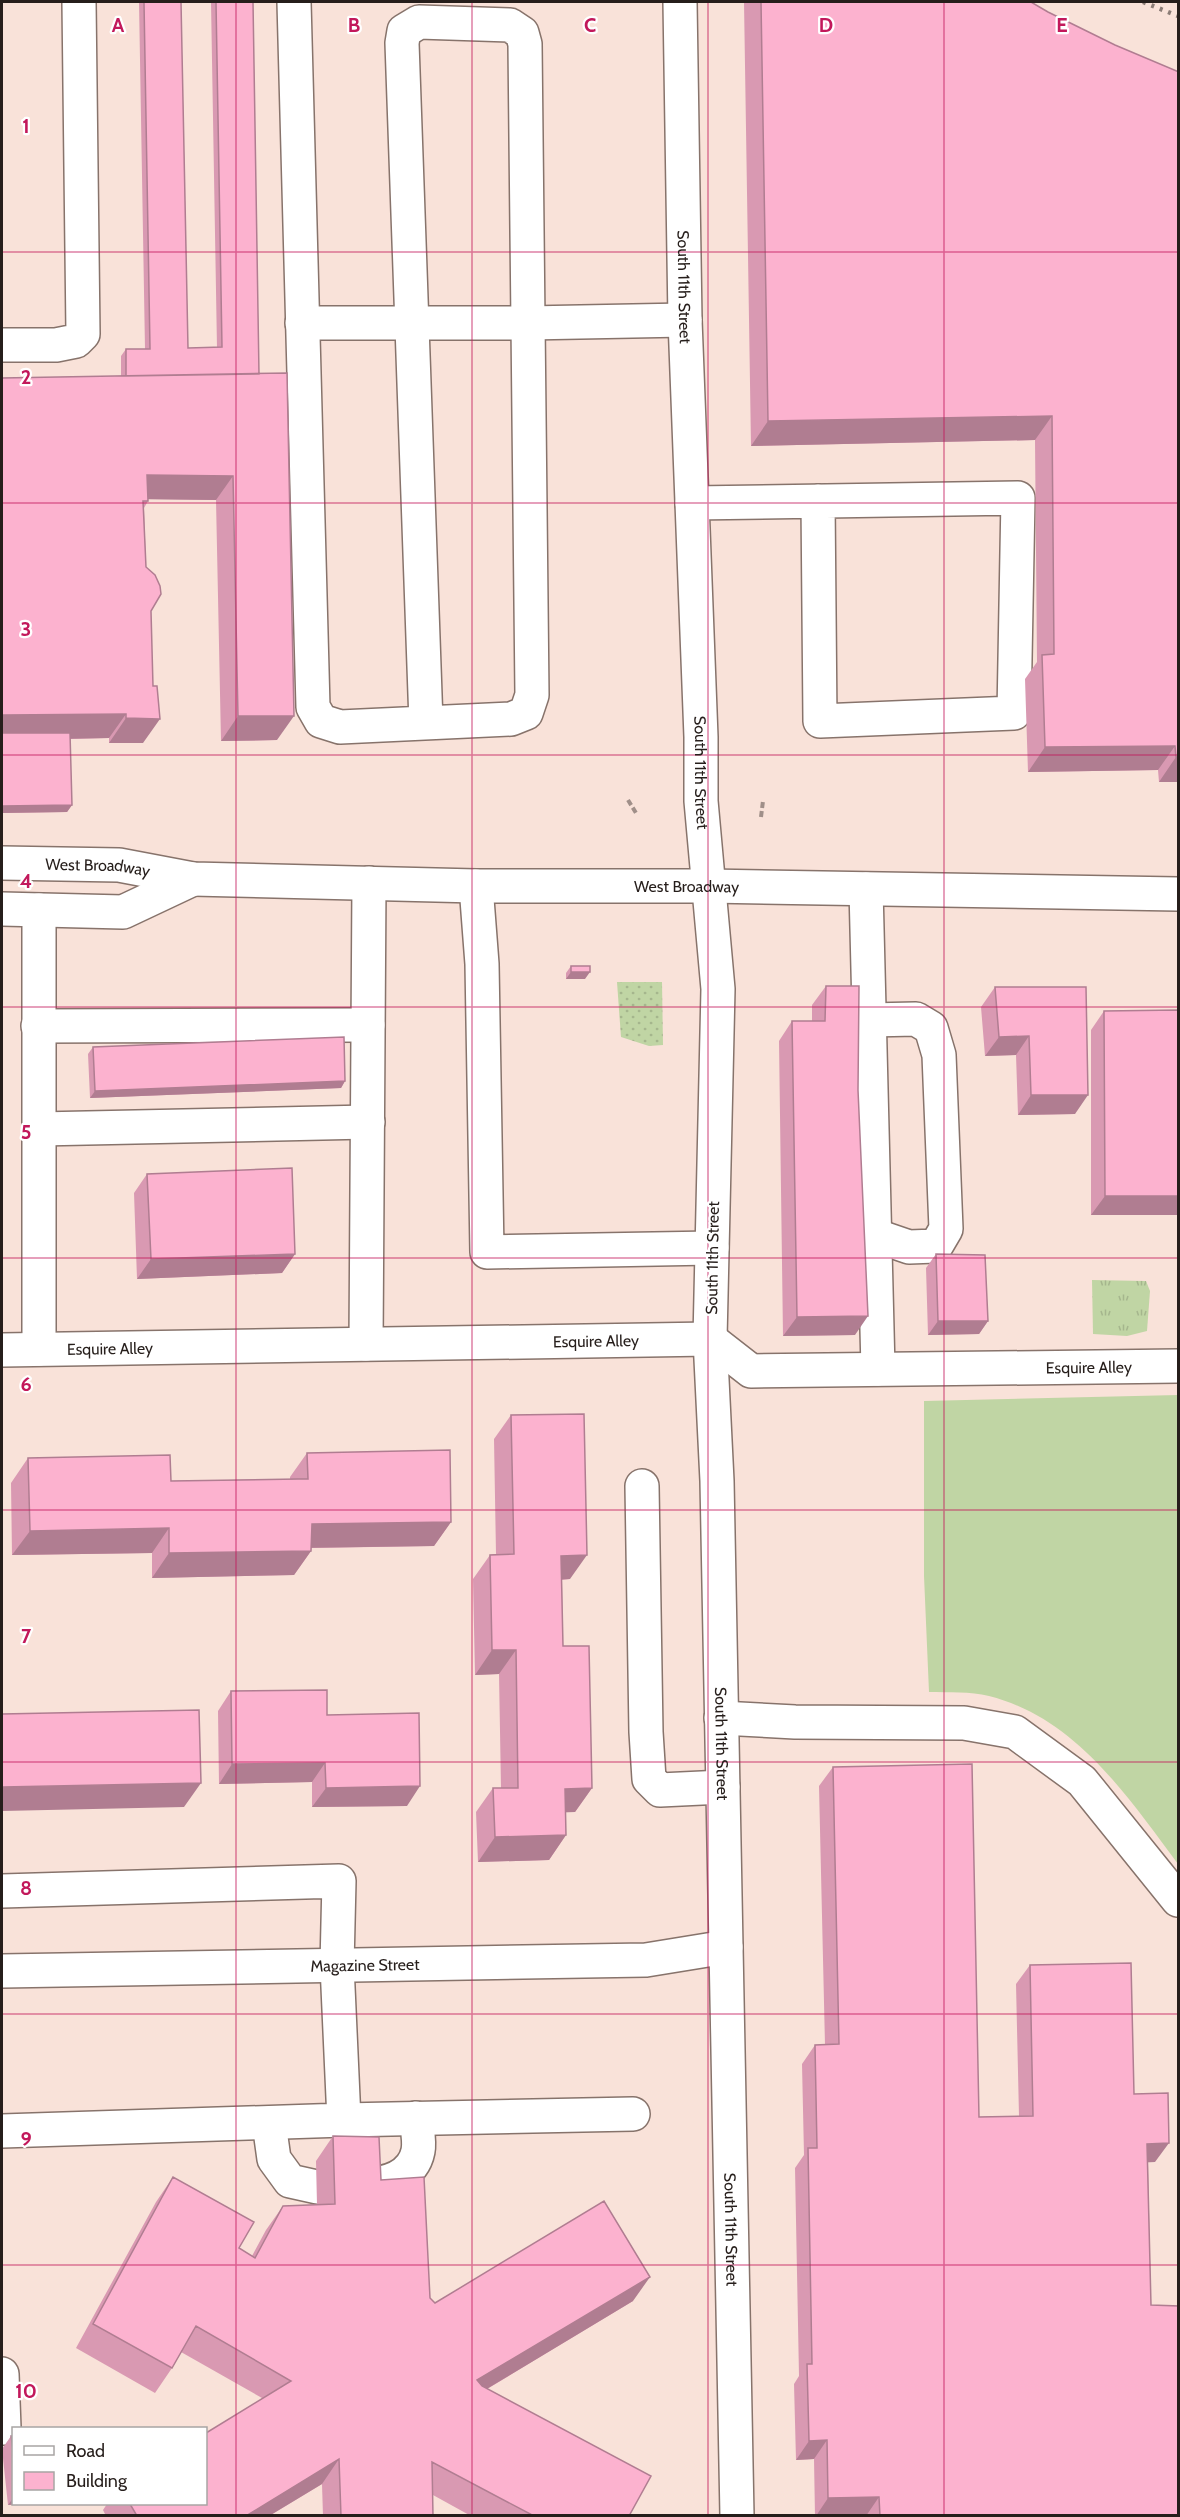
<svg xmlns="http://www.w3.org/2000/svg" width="1180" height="2517" viewBox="0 0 1180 2517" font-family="Cabin,sans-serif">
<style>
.grass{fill:url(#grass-dots)}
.park{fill:url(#park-tufts)}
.garden{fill:#c0d5a4}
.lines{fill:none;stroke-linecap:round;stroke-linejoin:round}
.minor-casing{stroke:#87736b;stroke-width:36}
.major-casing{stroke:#87736b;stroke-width:36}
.path{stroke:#a08f89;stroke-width:4;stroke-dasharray:6 3;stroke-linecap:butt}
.minor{stroke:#fff;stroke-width:33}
.major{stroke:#fff;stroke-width:33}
.rail{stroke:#8b7c76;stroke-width:4.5;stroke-dasharray:3 6;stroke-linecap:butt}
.wall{fill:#d999b2}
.shaded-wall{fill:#b07d91}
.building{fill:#fcb2cf;stroke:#b07d91;stroke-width:1.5}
.grid{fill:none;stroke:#c2185b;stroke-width:1.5;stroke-opacity:0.55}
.labels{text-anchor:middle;stroke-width:4.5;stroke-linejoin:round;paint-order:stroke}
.street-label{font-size:16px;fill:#261e1b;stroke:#fff}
.grid-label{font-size:20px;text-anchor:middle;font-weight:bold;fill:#c2185b;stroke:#fff;stroke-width:4.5;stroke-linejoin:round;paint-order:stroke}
</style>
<defs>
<pattern id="grass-dots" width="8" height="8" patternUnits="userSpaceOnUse" patternTransform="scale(1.5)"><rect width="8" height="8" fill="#c0d5a4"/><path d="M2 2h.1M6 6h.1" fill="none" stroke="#a5b68d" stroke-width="1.8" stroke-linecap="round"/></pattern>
<pattern id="park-tufts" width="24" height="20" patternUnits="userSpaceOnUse" patternTransform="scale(1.5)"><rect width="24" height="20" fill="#c0d5a4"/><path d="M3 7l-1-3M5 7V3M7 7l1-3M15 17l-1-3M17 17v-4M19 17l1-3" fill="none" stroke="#a5b68d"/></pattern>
</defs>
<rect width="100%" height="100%" fill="#f9e2d9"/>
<path class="grass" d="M617,982H662L663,1045L649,1046L621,1037Z"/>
<path class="park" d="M1092,1280L1146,1281L1150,1291L1147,1331L1127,1336L1093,1334Z"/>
<path class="garden" d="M1178,1395V1864C1128,1797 1076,1718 989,1696C970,1691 949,1693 929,1692L924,1576V1401Z"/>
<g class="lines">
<g class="minor-casing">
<g id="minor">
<path d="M294,2L313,707L321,721L340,727L511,719L526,713L532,695L525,44L522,33L510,25L419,22L404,31L402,43L426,723"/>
<path id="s1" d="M680,2L685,320L701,737V801L718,989L710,1339L717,1481L737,2516"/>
<path d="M302,323H528L685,320"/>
<path d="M2,345H56L76,341L83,334L79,2"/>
<path d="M692,503L1018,498L1014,713L820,721L818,501"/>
<path d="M476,886L482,964L487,1252L712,1248"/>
<path d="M866,889L878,1369"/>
<path d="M869,1020L916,1019L931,1028L939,1055L946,1229L936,1246L909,1247L874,1235"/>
<path d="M38,1026L368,1025"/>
<path d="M39,1129L368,1122"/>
<path d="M366,1344L369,883"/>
<path d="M39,1349V910"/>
<path id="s2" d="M2,1350L710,1339L751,1371L1178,1366"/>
<path d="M642,1486L646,1732L649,1779L660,1790L723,1787"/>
<path d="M721,1718L795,1722L964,1723L1015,1732L1082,1781L1178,1900"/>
<path d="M2,1891L339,1881L337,1965L344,2120L2,2131"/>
<path id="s3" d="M2,1971L646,1960L726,1947"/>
<path d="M344,2120L633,2114"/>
<path d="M269,2123L274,2159L290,2181L317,2187"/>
<path d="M363,2185C385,2184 413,2177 418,2151C420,2141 417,2128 416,2118"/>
<path d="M2,2374L4,2428H2"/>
</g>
</g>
<g class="major-casing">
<g id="major">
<path id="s4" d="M2,863L119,865L193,879L476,886H708L1178,894"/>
<path d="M2,909L123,912L193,879"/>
</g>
</g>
<path class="path" d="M628,800L636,813
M761,817L763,801"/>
<use href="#minor" class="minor"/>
<use href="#major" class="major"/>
<path class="rail" d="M1143,2L1178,16"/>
</g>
<path class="wall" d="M139,2H181L188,348H217L211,2H253L259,374L277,740L221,741L216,500L148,499V501L144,508L146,567L151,611L143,743H109V738L70,739L72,805L67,812L2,813L121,376V356L126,349H145Z
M744,2H1031L1048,12L1115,45L1179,72V782H1159L1158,770L1028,772L1025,679L1037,662L1035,440L751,446Z
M571,966L585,979H566V973Z
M826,986L855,1335L783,1336L779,1041L792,1021H812V1005Z
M995,987H1086L1075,1114L1018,1115L1016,1055L985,1056L981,1007Z
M1104,1011L1179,1215H1091V1030Z
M93,1047L345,1081L341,1088L90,1098L88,1054Z
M147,1174L295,1254L282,1273L137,1279L134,1193Z
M936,1254L988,1321L979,1334L928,1335L926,1268Z
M511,1415L570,1579L562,1580L563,1646L592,1788L575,1812H566V1835L549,1860L478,1862L476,1812L493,1788H501L499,1674L475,1675L473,1579L490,1555L496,1554L494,1439Z
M307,1453L451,1522L434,1546L311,1548V1551L294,1575L152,1578V1553L12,1555L11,1483L28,1458L171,1481L290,1479V1477Z
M231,1691L327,1715L407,1806L312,1807V1782L219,1784L218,1711Z
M833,1767L979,2117L1019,2116L1016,1984L1030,1965L1134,2094L1155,2162H1148L1151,2305L1179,2516H815L814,2459L796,2460L794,2384L799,2376L795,2168L804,2155L802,2064L815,2045H825L819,1786Z
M333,2136L381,2180L430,2298L435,2303L633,2301L487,2389L629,2516H471L433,2495V2516H323L322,2484L269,2516H106L103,2510L107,2504H206L262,2398L181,2352L172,2368L155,2393L76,2348L156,2202L173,2177L239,2248L252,2256L266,2230L283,2206L317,2205L316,2161Z
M11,2436H14V2504L8,2505L2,2449Z"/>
<path class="shaded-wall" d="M1052,416L1035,440L751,446L768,421Z
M147,475L233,476L216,500L130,499Z
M126,714L109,738L2,740V715Z
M238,716H294L277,740L221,741Z
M126,718L160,719L143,743H109Z
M1175,746L1158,770L1028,772L1045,747Z
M1176,757H1179V782H1159Z
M72,805L67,812L2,813V806Z
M571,972H590L585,979H566Z
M1029,1036L1016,1055L985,1056L999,1037Z
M345,1081L341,1088L90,1098L95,1091Z
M1031,1095H1088L1075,1114L1018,1115Z
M1105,1196H1179V1215H1091Z
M295,1254L282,1273L137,1279L151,1259Z
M868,1316L855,1335L783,1336L797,1317Z
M938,1321H988L979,1334L928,1335Z
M451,1522L434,1546L295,1548L312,1524Z
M169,1528L152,1553L12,1555L30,1531Z
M311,1551L294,1575L152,1578L169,1553Z
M587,1555L570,1579L544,1580L561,1556Z
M492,1650H516L499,1674L475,1675Z
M325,1763L312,1782L219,1784L232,1764Z
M201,1783L184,1807L2,1811V1787Z
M420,1786L407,1806L312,1807L326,1788Z
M592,1788L575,1812L548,1813L565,1789Z
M566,1835L549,1860L478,1862L495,1837Z
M1169,2143L1155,2162L1134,2163L1147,2144Z
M650,2277L633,2301L460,2405L477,2380Z
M827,2440L814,2459L796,2460L809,2441Z
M339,2459L322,2484L269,2516H246Z
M14,2497V2504H30L8,2505Z
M879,2497L866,2516H816L828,2498Z"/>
<path class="building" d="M144,2H181L188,348L222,347L216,2H253L259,374L126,376V349H150Z
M761,2H1031L1048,12L1115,45L1179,72V757H1176L1175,746L1045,747L1042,655L1054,654L1052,416L768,421Z
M287,373L294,716H238L233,476L147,475L148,501H143L146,567L155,575L160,586L161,594L151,611L153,686H157L160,719L126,718V714L2,715V378Z
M2,733H70L72,805L2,806Z
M571,966H590V972H571Z
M826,986H859L858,1090L868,1316L797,1317L792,1021H825Z
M995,987H1086L1088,1095H1031L1029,1036L999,1037Z
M1179,1010V1196H1105L1104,1011Z
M344,1037L345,1081L95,1091L93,1047Z
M292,1168L295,1254L151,1259L147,1174Z
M936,1254L985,1255L988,1321H938Z
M584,1414L587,1555L561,1556L563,1646H589L592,1788L565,1789L566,1835L495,1837L493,1788H518L516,1650H492L490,1555L514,1554L511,1415Z
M450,1450L451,1522L312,1524L311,1551L169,1553V1528L30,1531L28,1458L170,1455L171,1481L298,1479H308L307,1453Z
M327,1690V1715L419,1713L420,1786L326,1788L325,1763L232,1764L231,1691Z
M199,1710L201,1783L2,1787V1714Z
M972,1764L979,2117L1033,2116L1030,1965L1131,1963L1134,2094L1168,2093L1169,2143L1147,2144L1151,2305L1179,2306V2516H880L879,2497L828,2498L827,2440L809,2441L807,2364H812L808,2148H817L815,2045L839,2044L833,1767Z
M333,2136L379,2137L381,2180L424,2177L430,2298L435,2303L604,2201L650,2277L477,2380L482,2386L651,2476L629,2516H534L432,2462L433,2516H341L339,2459L246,2516H137L130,2504H206V2433L291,2381L196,2326L172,2368L93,2324L173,2177L254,2222L239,2248L255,2258L283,2206L335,2204Z
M11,2436H14V2456Z"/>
<path class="grid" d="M236,2V2516M472,2V2516M708,2V2516M944,2V2516M2,252H1178M2,503H1178M2,755H1178M2,1007H1178M2,1258H1178M2,1510H1178M2,1762H1178M2,2014H1178M2,2265H1178"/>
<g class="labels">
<g class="street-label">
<text dy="6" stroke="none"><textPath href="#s1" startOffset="285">South 11th Street</textPath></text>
<text dy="6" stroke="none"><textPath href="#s1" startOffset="771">South 11th Street</textPath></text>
<text dy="6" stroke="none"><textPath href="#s4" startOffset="96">West Broadway</textPath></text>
<text dy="6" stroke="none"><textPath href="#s4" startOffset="686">West Broadway</textPath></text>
<text transform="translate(712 1258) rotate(-89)" y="6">South 11th Street</text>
<text dy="6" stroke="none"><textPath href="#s2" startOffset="594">Esquire Alley</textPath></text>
<text dy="6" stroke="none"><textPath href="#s2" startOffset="108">Esquire Alley</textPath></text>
<text dy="6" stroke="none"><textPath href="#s2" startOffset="1098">Esquire Alley</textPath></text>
<text dy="6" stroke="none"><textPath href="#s1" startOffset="1743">South 11th Street</textPath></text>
<text dy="6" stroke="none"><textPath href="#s3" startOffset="363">Magazine Street</textPath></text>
<text dy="6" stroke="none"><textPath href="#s1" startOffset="2229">South 11th Street</textPath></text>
</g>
</g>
<g class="grid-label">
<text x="118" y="32">A</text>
<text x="354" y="32">B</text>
<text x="590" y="32">C</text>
<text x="826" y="32">D</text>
<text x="1062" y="32">E</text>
<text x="26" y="133">1</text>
<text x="26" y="384">2</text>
<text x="26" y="636">3</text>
<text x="26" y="888">4</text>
<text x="26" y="1139">5</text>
<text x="26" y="1391">6</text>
<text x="26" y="1643">7</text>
<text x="26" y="1895">8</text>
<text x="26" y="2146">9</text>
<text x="26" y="2398">10</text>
</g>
<rect width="1180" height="2517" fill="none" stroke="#261e1b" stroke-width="6"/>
<rect x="12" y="2427" width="195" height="78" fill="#ffffff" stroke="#a8a5a4" stroke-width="1.5"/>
<rect x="24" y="2446" width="30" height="9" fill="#ffffff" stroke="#a8a5a4" stroke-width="1.5"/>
<text x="66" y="2457" font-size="18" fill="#261e1b">Road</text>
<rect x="24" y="2472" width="30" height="18" fill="#fcb2cf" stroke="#a8a5a4" stroke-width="1.5"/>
<text x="66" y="2487" font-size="18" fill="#261e1b">Building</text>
</svg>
